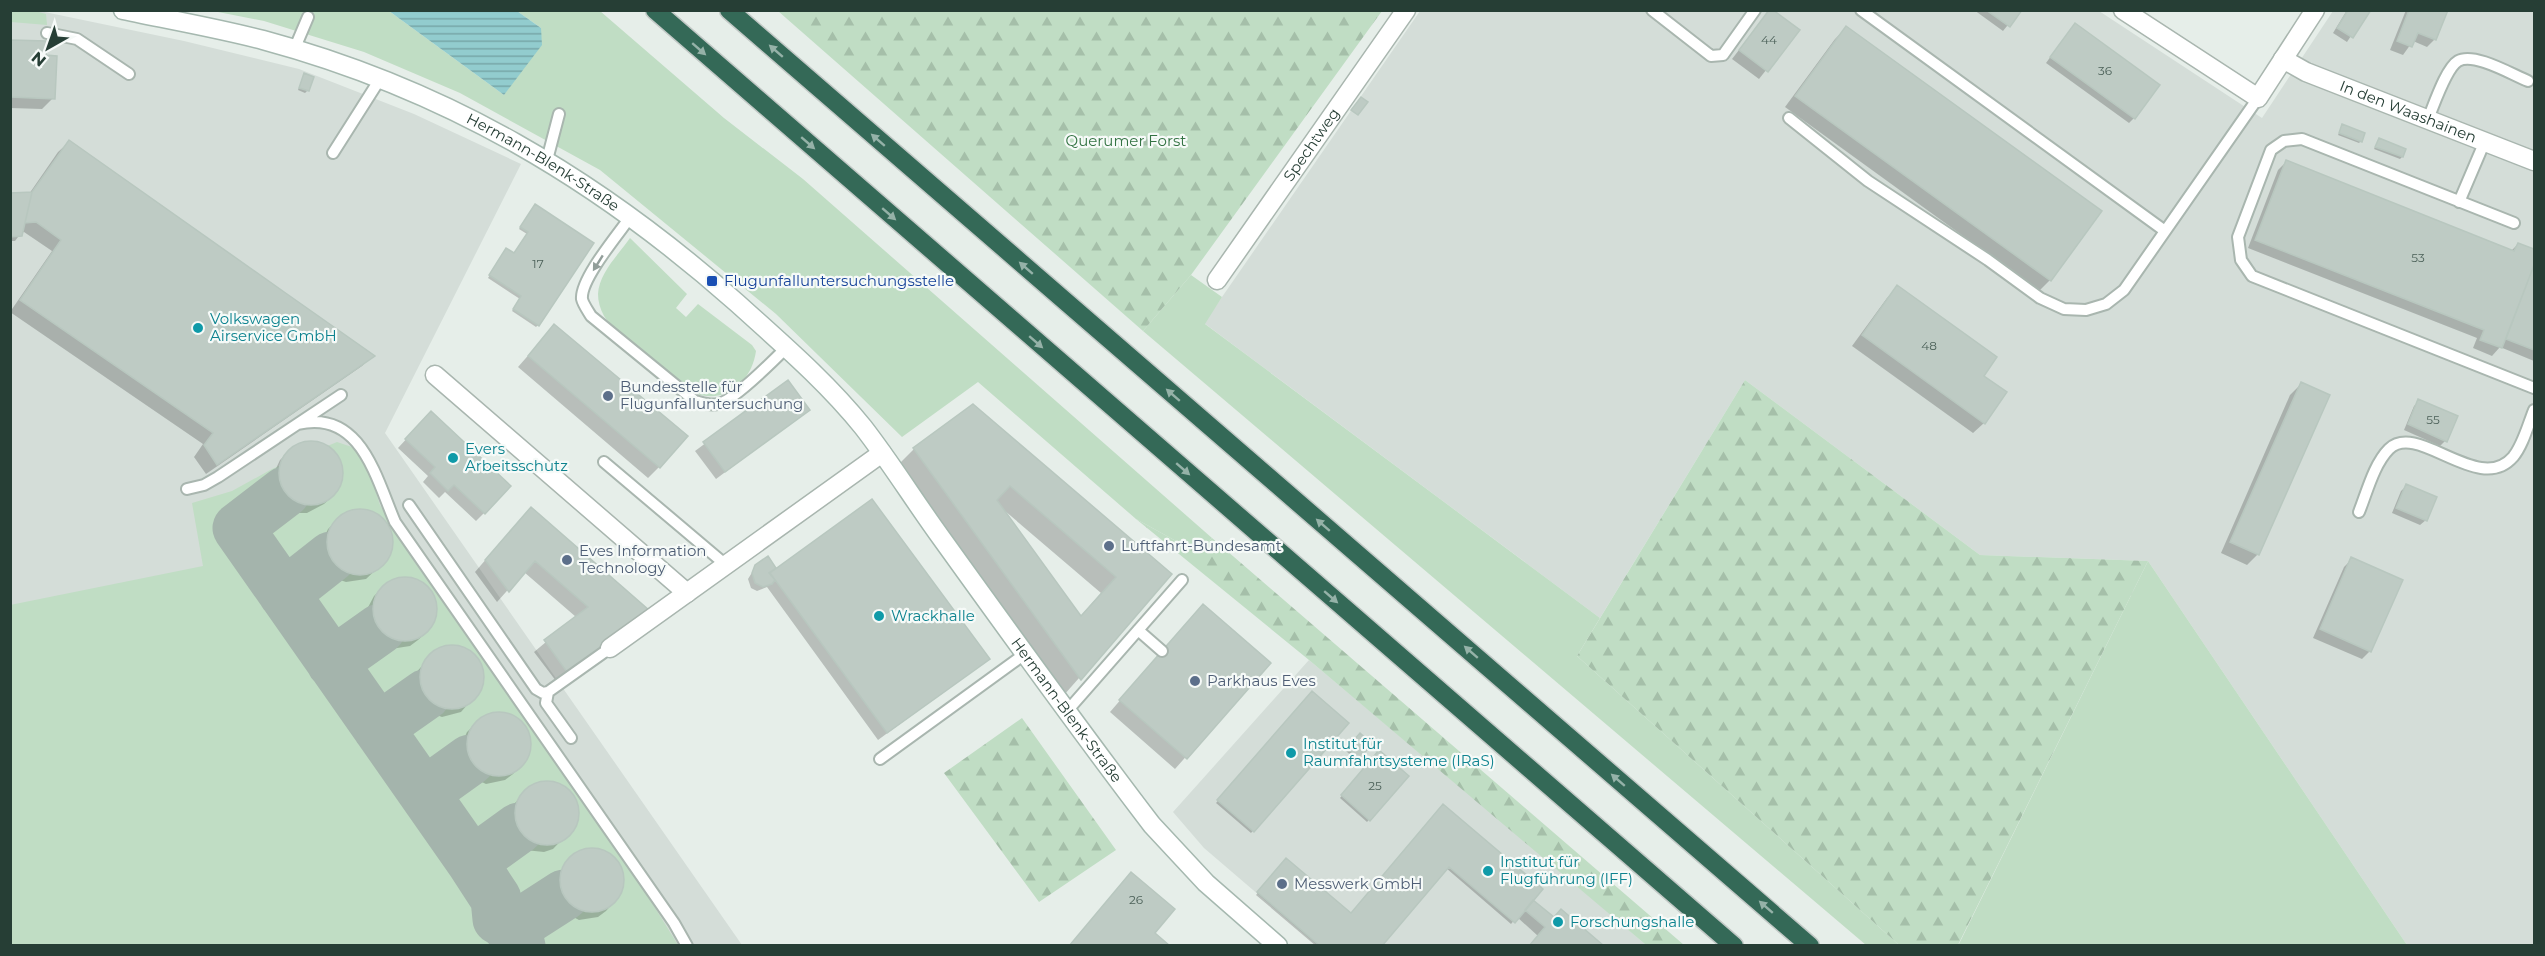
<svg xmlns="http://www.w3.org/2000/svg" width="2545" height="956" viewBox="0 0 2545 956" font-family="Montserrat,sans-serif">
<style>
.built{fill:#d4ddd8}
.grass{fill:#c0ddc4}
.forest{fill:url(#forest-firs)}
.water{fill:url(#water-rules)}
.shadow{fill:#0003;fill-rule:evenodd}
.lines{fill:none;stroke-linecap:round;stroke-linejoin:round}
.taxiway{stroke:#a4b4ac;stroke-width:51}
.building{fill:#becbc4;stroke:#b8c7bf;stroke-width:1.5;fill-rule:evenodd}
.lane-casing{stroke:#a9b6af;stroke-width:14}
.street-casing{stroke:#a9b6af;stroke-width:21}
.secondary-casing{stroke:#a5b8af;stroke-width:21}
.highway-casing{stroke:#c2c9c6;stroke-width:21}
.lane{stroke:#fff;stroke-width:10}
.street{stroke:#fff;stroke-width:18}
.secondary{stroke:#fff;stroke-width:18}
.highway{stroke:#346957;stroke-width:18}
.oneway{fill:#95b2a8}
.oneway2{fill:#929e9a}
.transit-dot{fill:#1a4fb4;stroke:#f6faf8;stroke-width:2}
.culture-dot{fill:#0f9aa8;stroke:#f6faf8;stroke-width:2}
.service-dot{fill:#5c6f8a;stroke:#f6faf8;stroke-width:2}
.labels{text-anchor:middle;stroke-width:4.5;stroke-linejoin:round;paint-order:stroke}
.number-label{font-size:12px;fill:#4c6159}
.street-label{font-size:15px;fill:#263e35;stroke:#f6faf8}
.park-label{font-size:15px;fill:#337343;stroke:#f6faf8}
.transit-label{font-size:15px;fill:#164399;stroke:#f6faf8;text-anchor:start}
.culture-label{font-size:15px;fill:#0d838f;stroke:#f6faf8;text-anchor:start}
.service-label{font-size:15px;fill:#4e5e75;stroke:#f6faf8;text-anchor:start}
</style>
<defs>
<pattern id="forest-firs" width="22" height="20" patternUnits="userSpaceOnUse" patternTransform="scale(1.5)"><rect width="22" height="20" fill="#c0ddc4"/><path d="M5 1l3.5 6h-7zM16 11l3.5 6h-7z" fill="#a5bfa9"/></pattern>
<pattern id="water-rules" width="6" height="5" patternUnits="userSpaceOnUse" patternTransform="scale(1.5)"><rect width="6" height="5" fill="#92ccce"/><path d="M0 2.5h6" fill="none" stroke="#77a7a8"/></pattern>
</defs>
<rect width="100%" height="100%" fill="#e6eee9"/>
<path class="built" d="M35,10L184,41L299,69L414,114L521,164L385,433L742,945H11L10,11Z
M1420,11H2099L2262,118L2333,11H2534V945H2407L2148,561L1980,555L1745,380L1600,618L1204,323Z
M1309,660L1552,864L1646,945H1317L1204,848L1173,812Z"/>
<path class="grass" d="M10,11H35L46,14L47,25L11,22Z
M213,11H389L504,95L541,28L517,11H600L724,118L803,179L1212,538L1199,551L1176,541L1136,519L978,382L902,437L776,314L600,170L460,93L364,52L264,21Z
M630,238L687,294L676,308L686,317L698,304L752,345L756,351C752,381 726,405 694,393C677,386 614,332 604,316C600,309 598,301 598,294C599,273 619,254 630,238Z
M1191,275L1222,297L1205,324L1600,618L1577,656L1899,945H1866L1143,331Z
M337,442L355,448L371,477L380,505L411,557L641,885L678,945H11L10,605L203,566L192,503L232,491L272,469Z
M2148,561L2407,945L1958,946Z"/>
<path class="forest" d="M778,11H1382L1191,275L1143,331Z
M1745,380L1980,555L2148,561L1958,945H1899L1577,656Z
M1136,519L1176,541L1199,551L1212,538L1684,945H1646L1309,660Z
M1022,718L1116,850L1039,902L944,773Z"/>
<path class="water" d="M389,11H517L541,28L542,45L504,95Z"/>
<path class="shadow" d="M1770,10L1798,30L1759,79L1732,59Z
M1974,10H2020L2003,31Z
M2347,10H2368L2347,42L2333,33Z
M2406,10H2446L2435,39L2427,47L2413,41L2403,55L2390,50Z
M1846,28L2050,280L2039,291L1785,107L1835,39Z
M2070,30L2134,118L2129,123L2046,63Z
M10,41L45,56L53,98L42,109L10,108Z
M304,75L308,90L305,93L298,90Z
M2343,126L2361,141L2359,143L2338,135Z
M2379,140L2402,157L2400,159L2374,149Z
M69,142L372,356L362,366L206,474L194,457L203,444L10,312L52,251L24,232L21,233L15,241H10V194H29L58,152Z
M2286,162L2511,251L2518,244L2534,251V361L2500,347L2492,356L2473,348L2477,338L2248,248L2278,170Z
M533,208L538,325L536,327L512,311L520,299L488,278L504,252L514,255L527,234L519,229Z
M1898,287L1984,423L1973,433L1852,346L1887,298Z
M554,326L659,467L648,478L518,367Z
M788,382L808,410L716,479L695,451Z
M2301,384L2258,554L2247,565L2221,553L2290,395Z
M2419,401L2445,441L2440,446L2404,430L2414,406Z
M973,406L1170,575L1064,695L898,465L914,449ZM1005,511L1101,593L1080,617L1004,512Z
M423,421L484,513L476,521L445,492L439,498L423,482L428,476L398,448Z
M316,443L333,452L342,469V478L333,496L324,504L307,513H297L280,504L272,487V477L280,460L289,451L297,446Z
M2406,486L2426,520L2420,525L2392,513L2401,491Z
M364,511L373,514L387,527L391,546L382,564L366,579L346,582L337,579L323,566L320,547L328,529L337,520L345,515Z
M520,520L637,622L556,681L534,652L576,617L524,572L497,602L475,572Z
M2352,559L2370,651L2362,659L2313,638L2344,567Z
M756,566L771,574L988,659L878,740L767,587L757,591L751,588L748,579Z
M400,578H410L427,587L436,605V614L427,632L418,640L410,646L391,649L382,646L368,632L365,613L374,596L383,587Z
M1193,616L1269,663L1175,769L1110,712Z
M444,647L463,648L478,660L484,678L482,688L461,712L442,717L424,710L414,694V675L435,651Z
M1312,693L1347,723L1251,833L1216,803Z
M502,714L520,722L526,729L530,748L521,765L513,774L505,780L486,784L469,776L463,768L459,749L467,732L476,723L484,717Z
M1360,735L1370,744L1356,760L1346,751Z
M1379,752L1407,776L1367,822L1340,798Z
M552,782L561,785L575,798L578,817L575,826L553,849L544,852L525,850L511,836L508,817L510,808L533,785Z
M1443,806L1531,901L1553,919L1538,936L1517,917L1511,924L1446,868L1380,946H1316L1256,895L1286,860L1350,915Z
M597,850L614,858L623,875V885L614,902L606,911L598,917L579,920L562,911L556,904L553,885L555,876L578,853Z"/>
<g class="lines">
<path class="taxiway" d="M285,492L238,528L472,862L496,899L498,919C509,924 514,935 520,946
M284,594L331,557
M332,663L380,629
M378,728L425,695
M424,793L470,760
M472,862L519,828
M511,929L564,895"/>
</g>
<path class="building" d="M1769,10H1773L1800,30L1768,72L1739,50Z
M1986,10H2022L2010,27Z
M2348,10H2371L2353,38L2337,28Z
M2409,10H2448L2436,40L2418,33L2412,47L2397,41Z
M2075,23L2160,85L2135,119L2050,57Z
M1846,26L2102,211L2051,281L1795,96Z
M10,40L47,41L46,55L57,56L55,99L10,97Z
M304,73L314,77L309,91L299,88Z
M1361,97L1368,102L1358,115L1351,110Z
M2342,124L2365,133L2362,142L2339,133Z
M2379,138L2406,149L2403,157L2375,147Z
M69,140L287,294L375,356L217,465L204,445L213,433L20,300L61,240L36,222L25,223L32,192Z
M2286,160L2514,251L2518,243L2534,249V265L2502,348L2480,340L2484,330L2255,240Z
M32,192L22,236L10,237V193Z
M535,204L594,243L539,326L513,309L521,296L489,275L506,248L514,253L528,232L520,227Z
M2534,265V350L2506,339Z
M1897,285L1997,357L1984,376L2007,392L1985,424L1862,335Z
M554,324L688,436L660,468L528,356Z
M788,380L810,410L725,472L703,442Z
M2301,382L2330,395L2259,555L2230,542Z
M2418,399L2458,416L2447,442L2408,424Z
M973,404L1172,574L1081,680L913,448ZM1010,486L1116,577L1081,616L997,500Z
M431,411L511,486L485,514L454,485L448,491L430,473L435,467L405,439Z
M279 473a32 32 0 1 1 64 0a32 32 0 1 1-64 0Z
M2406,484L2437,497L2427,521L2396,508Z
M872,499L990,659L887,733L770,573Z
M531,507L650,611L567,672L544,640L588,607L535,561L509,592L485,560Z
M327 542a33 33 0 1 1 66 0a33 33 0 1 1-66 0Z
M768,556L776,568L769,573L775,580L772,584L763,587L755,583L752,573L755,565Z
M2351,557L2403,580L2371,652L2320,629Z
M373 609a32 32 0 1 1 64 0a32 32 0 1 1-64 0Z
M1203,604L1271,663L1187,759L1119,700Z
M420 677a32 32 0 1 1 64 0a32 32 0 1 1-64 0Z
M1312,691L1349,723L1254,832L1217,800Z
M467 744a32 32 0 1 1 64 0a32 32 0 1 1-64 0Z
M1360,733L1372,744L1359,759L1347,748Z
M1379,750L1409,776L1370,821L1341,795Z
M515 813a32 32 0 1 1 64 0a32 32 0 1 1-64 0Z
M1443,804L1543,889L1515,923L1449,867L1382,946H1320L1257,892L1286,858L1351,913Z
M560 880a32 32 0 1 1 64 0a32 32 0 1 1-64 0Z
M1131,872L1175,909L1155,933L1170,946H1069Z
M1533,900L1554,917L1561,909L1604,946H1529L1545,927L1525,910Z"/>
<g class="lines">
<g class="lane-casing">
<path id="lane" d="M1652,10L1711,56L1723,55L1755,10
M1861,10L2165,231
M47,33L77,39L129,74
M294,50L308,17
M1789,118L1868,181L1988,260L2040,298L2064,309L2086,310L2106,304L2124,290L2258,98
M2428,119C2434,105 2446,68 2458,61C2474,52 2511,74 2528,81
M333,153L380,79
M547,160L559,114
M2459,202L2485,141
M631,216C620,232 580,279 582,299C583,304 588,311 591,316L695,401C703,403 710,406 718,404C732,402 775,359 786,348
M2514,223L2302,139L2284,141L2271,150L2238,237L2241,260L2252,276L2534,388
M298,424C361,409 376,478 395,522L674,923L687,946
M604,462L726,565
M187,489L204,485L218,477L341,395
M409,505L536,689L543,693L548,692L610,648
M2359,512C2367,492 2374,464 2389,449C2418,421 2479,496 2513,457C2523,445 2528,425 2534,410
M1138,630L1162,651
M548,692L546,703L571,738
M1068,710L1182,580
M880,759L1026,653"/>
</g>
<g class="street-casing">
<g id="street">
<path d="M2123,10L2258,98L2315,10"/>
<path id="s1" d="M2283,59L2306,72L2534,161"/>
<path id="s2" d="M1217,280L1406,10"/>
<path d="M435,375L687,593"/>
<path d="M610,648L882,453"/>
</g>
</g>
<g class="secondary-casing">
<g id="secondary">
<path id="s3" d="M123,10C170,20 217,28 263,40C445,89 596,178 737,303C780,342 826,381 863,427C891,463 915,502 942,539C1011,635 1080,731 1152,825L1206,883L1278,946"/>
</g>
</g>
<g class="highway-casing">
<path id="highway" d="M655,10L1734,946
M729,10L1810,946"/>
</g>
<use href="#lane" class="lane"/>
<use href="#street" class="street"/>
<use href="#secondary" class="secondary"/>
<use href="#highway" class="highway"/>
</g>
<defs><path id="oneway-solid" d="M-6-.8H1V-3.2L6.5 0L1 3.2V.8H-6Z" transform="scale(1.5)"/></defs>
<g class="oneway">
<use href="#oneway-solid" transform="translate(699 49) rotate(41)"/>
<use href="#oneway-solid" transform="translate(776 51) rotate(-139)"/>
<use href="#oneway-solid" transform="translate(878 140) rotate(-139)"/>
<use href="#oneway-solid" transform="translate(808 143) rotate(41)"/>
<use href="#oneway-solid" transform="translate(889 214) rotate(41)"/>
<use href="#oneway-solid" transform="translate(1026 268) rotate(-139)"/>
<use href="#oneway-solid" transform="translate(1036 342) rotate(41)"/>
<use href="#oneway-solid" transform="translate(1173 395) rotate(-139)"/>
<use href="#oneway-solid" transform="translate(1183 469) rotate(41)"/>
<use href="#oneway-solid" transform="translate(1323 525) rotate(-139)"/>
<use href="#oneway-solid" transform="translate(1331 597) rotate(41)"/>
<use href="#oneway-solid" transform="translate(1471 652) rotate(-139)"/>
<use href="#oneway-solid" transform="translate(1618 780) rotate(-139)"/>
<use href="#oneway-solid" transform="translate(1766 907) rotate(-139)"/>
</g>
<use class="oneway2" href="#oneway-solid" transform="translate(598 263) rotate(122)"/>
<rect class="transit-dot" x="706" y="275" width="12" height="12" rx="3"/>
<g class="culture-dot">
<circle cx="198" cy="328" r="6"/>
<circle cx="453" cy="458" r="6"/>
<circle cx="879" cy="616" r="6"/>
<circle cx="1291" cy="753" r="6"/>
<circle cx="1488" cy="871" r="6"/>
<circle cx="1558" cy="922" r="6"/>
</g>
<g class="service-dot">
<circle cx="608" cy="396" r="6"/>
<circle cx="1109" cy="546" r="6"/>
<circle cx="567" cy="560" r="6"/>
<circle cx="1195" cy="681" r="6"/>
<circle cx="1282" cy="884" r="6"/>
</g>
<g class="labels">
<g class="number-label">
<text x="1769" y="44">44</text>
<text x="2105" y="75">36</text>
<text x="2418" y="262">53</text>
<text x="538" y="268">17</text>
<text x="1929" y="350">48</text>
<text x="2433" y="424">55</text>
<text x="1375" y="790">25</text>
<text x="1136" y="904">26</text>
</g>
<g class="street-label">
<text dy="5" stroke="none"><textPath href="#s1" startOffset="136">In den Waashainen</textPath></text>
<text dy="5" stroke="none"><textPath href="#s2" startOffset="165">Spechtweg</textPath></text>
<text dy="5" stroke="none"><textPath href="#s3" startOffset="450">Hermann-Blenk-Straße</textPath></text>
<text dy="5" stroke="none"><textPath href="#s3" startOffset="1216">Hermann-Blenk-Straße</textPath></text>
</g>
<g class="park-label">
<text x="1126" y="146">Querumer Forst</text>
</g>
<g class="transit-label">
<text x="724" y="286">Flugunfalluntersuchungsstelle</text>
</g>
<g class="culture-label">
<text x="210" y="324">Volkswagen<tspan x="210" dy="17">Airservice GmbH</tspan></text>
<text x="465" y="454">Evers<tspan x="465" dy="17">Arbeitsschutz</tspan></text>
<text x="891" y="621">Wrackhalle</text>
<text x="1303" y="749">Institut für<tspan x="1303" dy="17">Raumfahrtsysteme (IRaS)</tspan></text>
<text x="1500" y="867">Institut für<tspan x="1500" dy="17">Flugführung (IFF)</tspan></text>
<text x="1570" y="927">Forschungshalle</text>
</g>
<g class="service-label">
<text x="620" y="392">Bundesstelle für<tspan x="620" dy="17">Flugunfalluntersuchung</tspan></text>
<text x="1121" y="551">Luftfahrt-Bundesamt</text>
<text x="579" y="556">Eves Information<tspan x="579" dy="17">Technology</tspan></text>
<text x="1207" y="686">Parkhaus Eves</text>
<text x="1294" y="889">Messwerk GmbH</text>
</g>
</g>
<rect width="2545" height="956" fill="none" stroke="#263e35" stroke-width="24"/>
<g transform="translate(48 48) rotate(220)" stroke="#f6faf8" stroke-width="4.5" paint-order="stroke">
<path d="M0-4.5L10 22L0 15L-10 22Z" fill="#263e35"/>
<text y="-9" font-size="16" font-weight="bold" text-anchor="middle" fill="#263e35">N</text>
</g>
</svg>
